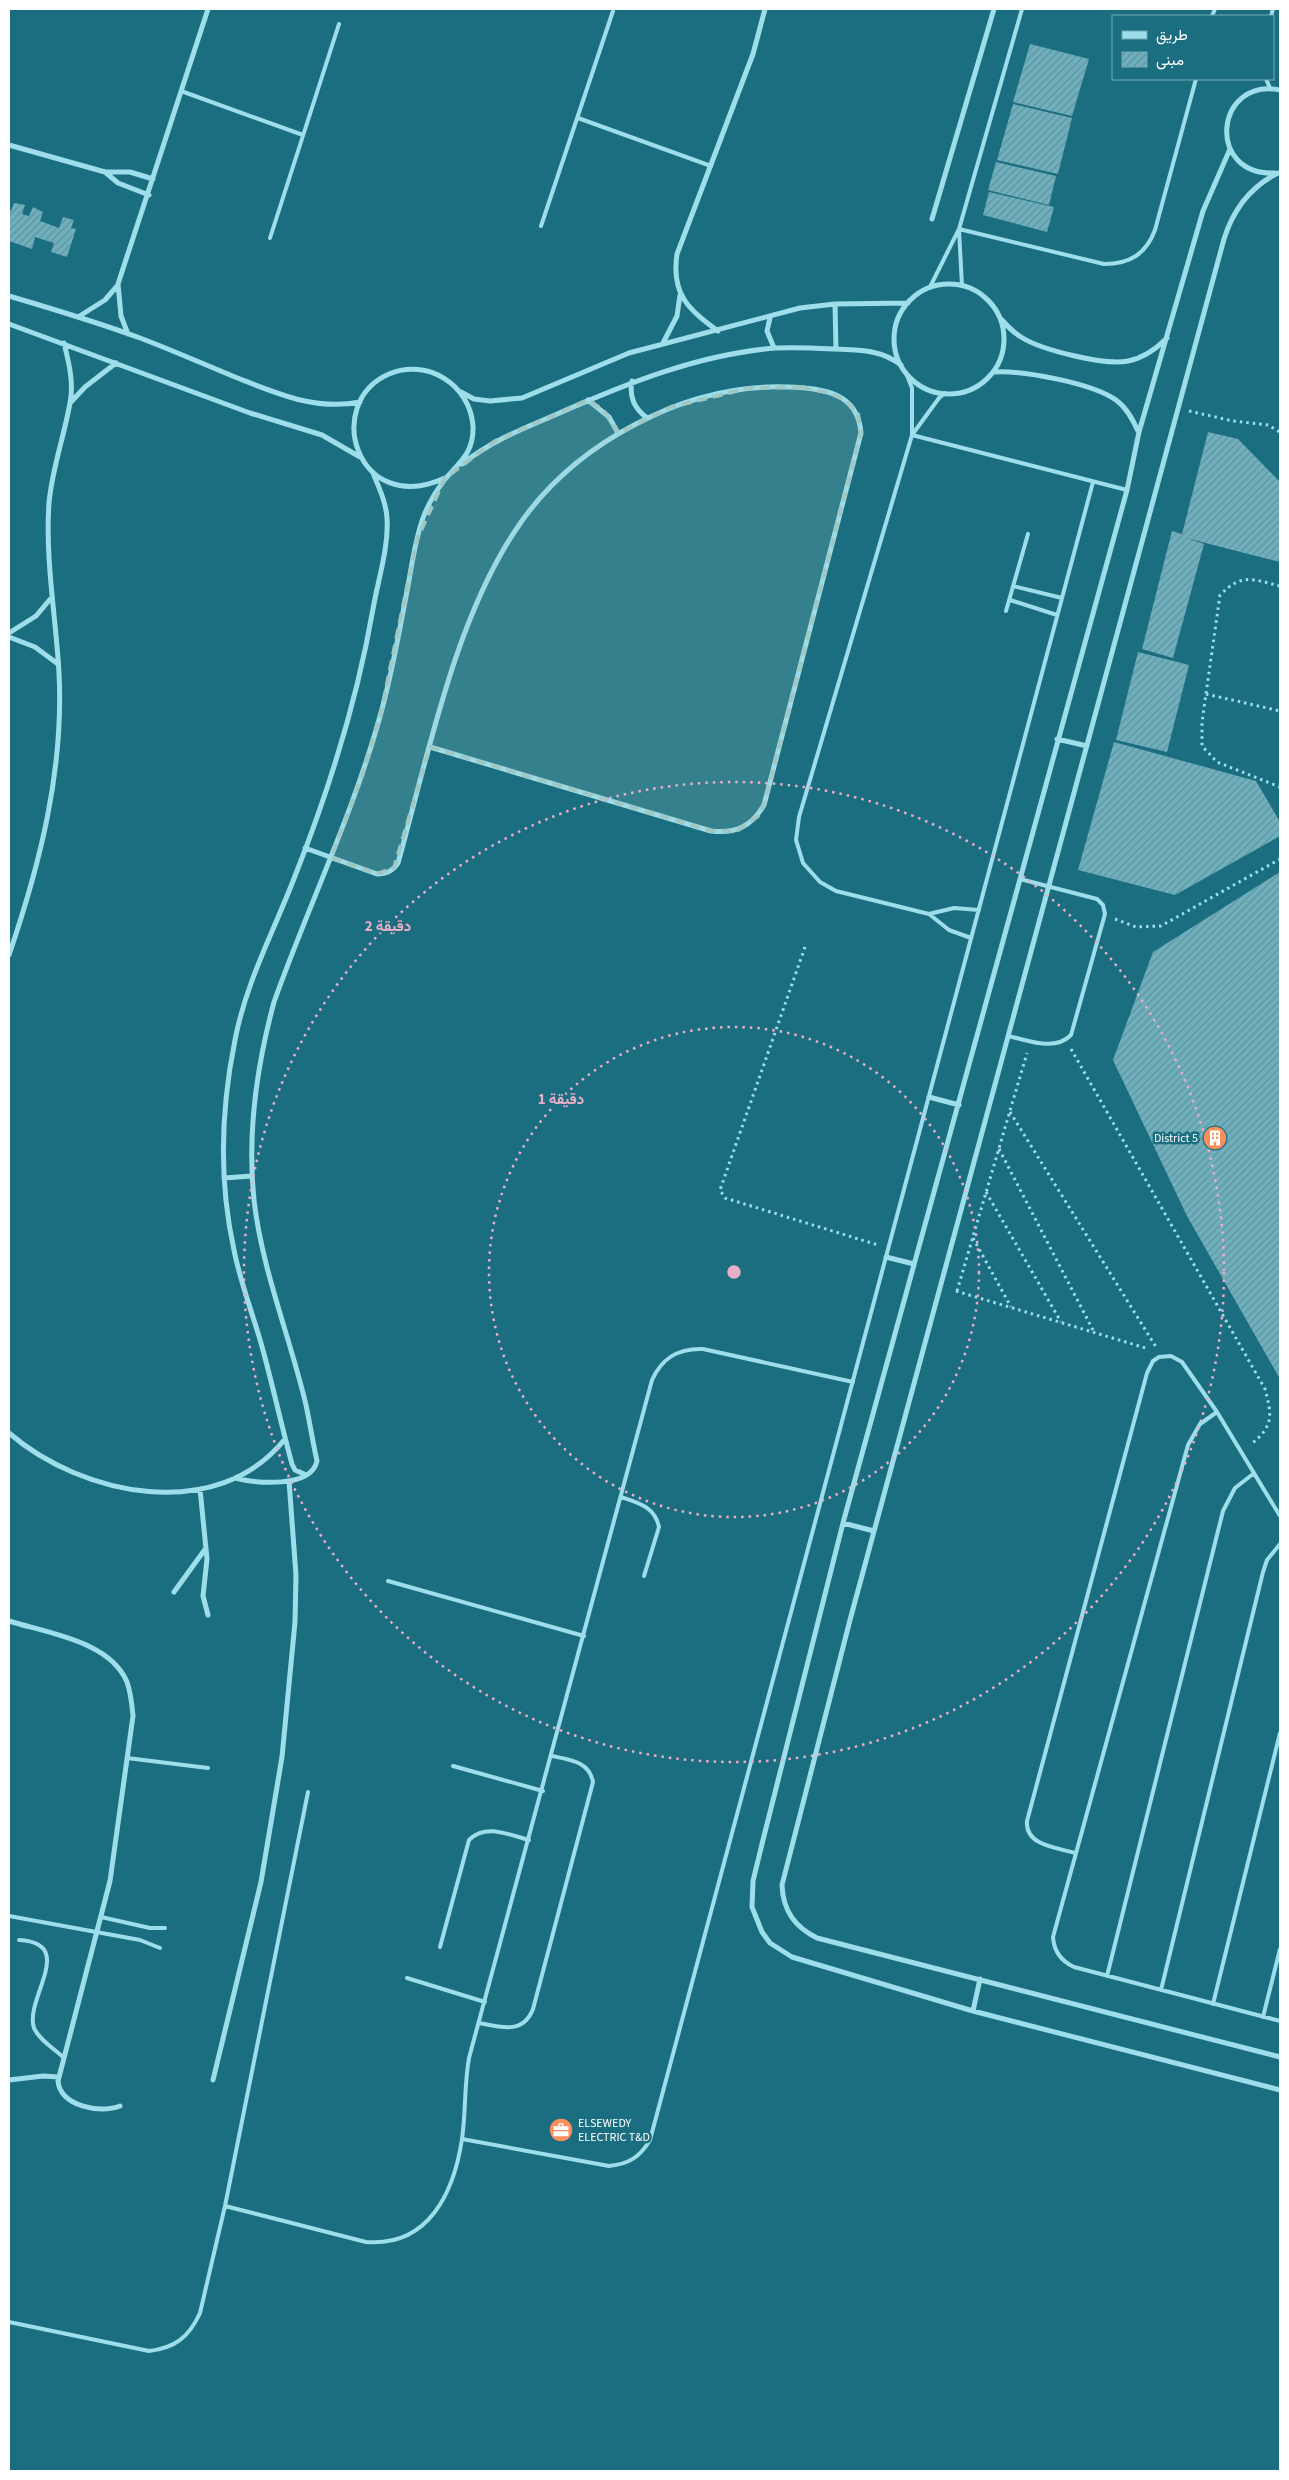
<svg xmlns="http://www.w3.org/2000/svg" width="1289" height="2480" viewBox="0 0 1289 2480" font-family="'Source Sans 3',Vazirmatn,sans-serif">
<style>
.building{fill:url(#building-hatch)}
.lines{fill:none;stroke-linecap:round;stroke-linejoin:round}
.path{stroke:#9edeea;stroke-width:3;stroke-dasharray:2.5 4;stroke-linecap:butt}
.service{stroke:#9edeea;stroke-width:4}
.minor{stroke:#9edeea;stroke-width:5}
.marked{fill:#9fc8c5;fill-opacity:0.2;stroke:#9fc8c5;stroke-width:4;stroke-dasharray:10 6;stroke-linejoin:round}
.ring{fill:none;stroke:#eaaec6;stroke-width:2.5;stroke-dasharray:2.5 5}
.labels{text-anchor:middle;stroke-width:5;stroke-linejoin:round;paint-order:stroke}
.poi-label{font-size:12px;fill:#fff;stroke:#1b6e80;text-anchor:end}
.centre{fill:#eaaec6;stroke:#1b6e80;stroke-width:2.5}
.ring-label{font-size:15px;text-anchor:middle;font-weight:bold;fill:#eaaec6;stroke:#1b6e80;stroke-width:5;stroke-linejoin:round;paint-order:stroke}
</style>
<defs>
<pattern id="building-hatch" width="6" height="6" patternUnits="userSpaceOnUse" patternTransform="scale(1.25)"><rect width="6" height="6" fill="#6eb0bd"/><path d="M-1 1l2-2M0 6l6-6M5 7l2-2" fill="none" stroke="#64929b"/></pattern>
</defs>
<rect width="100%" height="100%" fill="#1b6e80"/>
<path class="building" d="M1030,44L1089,59L1072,116L1013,102Z
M1013,104L1072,118L1058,174L997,160Z
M996,162L1056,176L1049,205L988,190Z
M989,192L1054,207L1047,232L983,215Z
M14,203L25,205L22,214L29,216L33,207L43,212L40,221L59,228L63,217L74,220L71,228L76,229L67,257L51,252L54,243L35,237L32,249L9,241V210L11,211Z
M1208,432L1238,439L1280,482V562L1186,538L1204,544L1173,658L1142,649L1172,531L1182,534Z
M1138,652L1189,665L1167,752L1116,740Z
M1114,742L1256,781L1280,822V836L1175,895L1078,870Z
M1280,872V1379L1187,1216L1113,1060L1153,952Z"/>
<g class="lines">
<path class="path" d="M1189,411L1233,421L1268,425L1280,432
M1280,586C1252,579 1242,573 1220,595L1202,722V746L1217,762L1280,787
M1206,694L1280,711
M1115,919L1136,927L1161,926L1280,859
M805,947L720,1190L725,1198L878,1245
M1071,1049L1265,1389C1272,1416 1274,1426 1250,1445
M1010,1112L1156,1347
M999,1149L1094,1332
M986,1192L1061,1322
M973,1238L1011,1307
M956,1291L1149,1349
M957,1291L1027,1053"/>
<path class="service" d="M1022,9L959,229L1104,264C1130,264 1146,254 1155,230L1196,79
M1212,16L1215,9
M1271,16L1273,9
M1266,79L1270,88
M181,91L303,135
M578,118L711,166
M541,226L613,11
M959,230L962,286
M270,238L339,24
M930,287L959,229
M906,373L912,388V435
M945,393L939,398L912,435L799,817L796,840L803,863L820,882L836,891L929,914L954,908L979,910
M912,435L1127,490
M1013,586L1062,598
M1010,600L1057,615
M1006,611L1028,534
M929,914L949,930L971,938
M1008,1036C1028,1040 1054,1052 1071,1035L1105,914L1103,905L1097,899L1020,879
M1217,1412L1200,1424L1188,1445L1053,1937C1054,1952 1061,1961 1074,1967L1280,2021
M621,1497C639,1503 655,1507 659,1527L644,1576
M388,1581L584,1636
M127,1758L208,1768
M453,1766L543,1791
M1076,1853C1058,1848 1025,1846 1027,1821L1147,1373L1153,1361L1159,1357L1171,1356L1182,1362L1217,1412L1280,1516
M9,1916L140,1940L160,1948
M101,1917L150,1928H165
M19,1940C78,1943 24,1999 34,2028C39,2040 55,2049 64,2058
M440,1947L469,1840C486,1823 509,1835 529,1840
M1107,1976L1223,1511L1235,1488L1253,1474
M407,1978L485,2002
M1161,1990L1263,1572L1267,1560L1280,1544
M1213,2004L1280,1733
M1263,2017L1280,1949
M479,2023C500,2027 523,2035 533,2009L593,1782C589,1761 570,1760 552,1756
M462,2139L609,2166C629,2164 640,2157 650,2140L1093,482
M225,2206L366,2242C429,2247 454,2192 462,2139C466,2112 464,2086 469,2058L652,1380C662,1358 678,1348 703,1349L853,1382
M9,2322L149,2351C175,2348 189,2337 200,2313L225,2206L308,1792"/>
<path class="minor" d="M9,145L105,172H130L153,179
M1230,149L1203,211L1139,432L1127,490L843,1523L762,1844L753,1881L752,1907L762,1932L770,1943L792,1957L973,2011L1280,2090
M105,172L118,183L149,195
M1275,173C1205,176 1215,77 1280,90
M1278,173C1250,187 1233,210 1224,239L850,1620L782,1885C783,1911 795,1927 817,1938L1280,2057
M932,219L994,9
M894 339a55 55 0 1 1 110 0a55 55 0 1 1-110 0Z
M9,296C53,309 97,322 140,338C172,350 203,364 235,377C276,393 315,411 360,402
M835,304L836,349
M78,317L105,300L118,285
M770,318L767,331L774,348
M1001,319C1007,326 1013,332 1021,337C1041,350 1106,366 1128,361C1144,358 1156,349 1167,338
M9,324L250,413L322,435L360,457
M718,331C688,309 671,294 677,254L753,54L765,9
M128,334L121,316L118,284L208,9
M663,343L677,316L680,295
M993,372C1022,370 1092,383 1116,400C1127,408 1133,420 1138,431
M632,381C629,397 634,408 647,418
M461,392L474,399L490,401L522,398L629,353L800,308L835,304L908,303
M588,400L609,417L618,433
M71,402L85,387L116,363
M462,464C491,441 522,429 555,415C625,384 699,354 776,348C795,347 814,348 833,349C858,350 880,349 901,365
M9,633L36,616L52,597
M9,637L35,647L58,664
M1057,739L1087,746
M305,848L377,874C387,874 393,871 398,863C428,756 454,623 515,531C545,485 588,449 636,424C683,399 735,385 788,387C822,388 858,392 861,433L764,805C752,826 736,834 711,831L430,747
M9,955C40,864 64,770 59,673C56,617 45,560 49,503C52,469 64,437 70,403C74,383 69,363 64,343
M929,1097L959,1105
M224,1178L252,1176
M886,1257L914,1264
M9,1433C82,1496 217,1524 285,1439
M304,1474L295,1470L292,1464C282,1428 274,1391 264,1354C255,1319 241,1286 234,1250C219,1182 221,1109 235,1040C246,982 274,931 295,876C329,790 357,701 373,609C378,580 389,547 387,518C386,502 379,488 373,473
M235,1478C255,1483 311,1489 317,1461C313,1443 310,1424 306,1405C290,1337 262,1270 254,1200C247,1134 257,1065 274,1002C309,904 355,810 382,709C393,669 400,627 408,586C412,564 415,540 423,518C428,505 437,489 446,478C461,461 474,452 473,426C470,385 428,358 389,374C322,403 357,518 445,478
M200,1489L207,1559L203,1596L208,1615
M843,1523L874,1531
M174,1592L206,1548
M9,1621C47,1633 110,1641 127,1682C131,1693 132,1705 133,1716L110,1881L58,2081C60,2106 100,2114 120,2106
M973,2011L980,1979
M9,2080L43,2076L59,2077
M213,2080L261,1882L282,1757L295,1622L296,1575L289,1481"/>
</g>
<path class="marked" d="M802,387L829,393L846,400L858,414L861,433L764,805L758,816L737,831H711L430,747L394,868L377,874L331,858L363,773L382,708L417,539L445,478L495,441L588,400L603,410L619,433L671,407L749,388Z"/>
<g class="ring">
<circle cx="734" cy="1272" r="245"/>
<circle cx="734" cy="1272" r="490"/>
</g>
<defs>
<g id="building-disc" transform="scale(1.25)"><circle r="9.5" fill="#fb8f5b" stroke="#1b6e80"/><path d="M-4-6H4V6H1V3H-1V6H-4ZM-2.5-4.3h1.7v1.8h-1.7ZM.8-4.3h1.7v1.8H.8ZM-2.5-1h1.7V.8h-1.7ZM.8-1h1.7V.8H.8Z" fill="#fff"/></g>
<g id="office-disc" transform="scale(1.25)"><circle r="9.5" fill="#fb8f5b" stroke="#1b6e80"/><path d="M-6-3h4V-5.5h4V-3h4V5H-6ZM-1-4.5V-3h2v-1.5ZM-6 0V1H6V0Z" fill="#fff"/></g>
</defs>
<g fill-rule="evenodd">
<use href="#building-disc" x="1215" y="1138"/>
<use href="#office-disc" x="561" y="2130"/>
</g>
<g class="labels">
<g class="poi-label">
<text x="1198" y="1142">District 5</text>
<text x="578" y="2127" text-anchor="start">ELSEWEDY<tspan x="578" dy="14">ELECTRIC T&amp;D</tspan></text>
</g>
</g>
<circle cx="734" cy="1272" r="8" class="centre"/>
<g class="ring-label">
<text x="388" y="931">2 دقيقة</text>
<text x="561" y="1104">1 دقيقة</text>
</g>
<rect width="1289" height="2480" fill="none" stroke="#ffffff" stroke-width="20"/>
<rect x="1112" y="15" width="162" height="65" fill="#1b6e80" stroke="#76a8b3"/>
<rect x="1122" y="31" width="25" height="8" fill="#9edeea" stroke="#76a8b3"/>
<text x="1156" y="40" font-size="15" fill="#ffffff">طريق</text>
<rect x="1122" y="52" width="25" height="15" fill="url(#building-hatch)" stroke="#76a8b3"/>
<text x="1156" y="65" font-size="15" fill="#ffffff">مبنى</text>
</svg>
